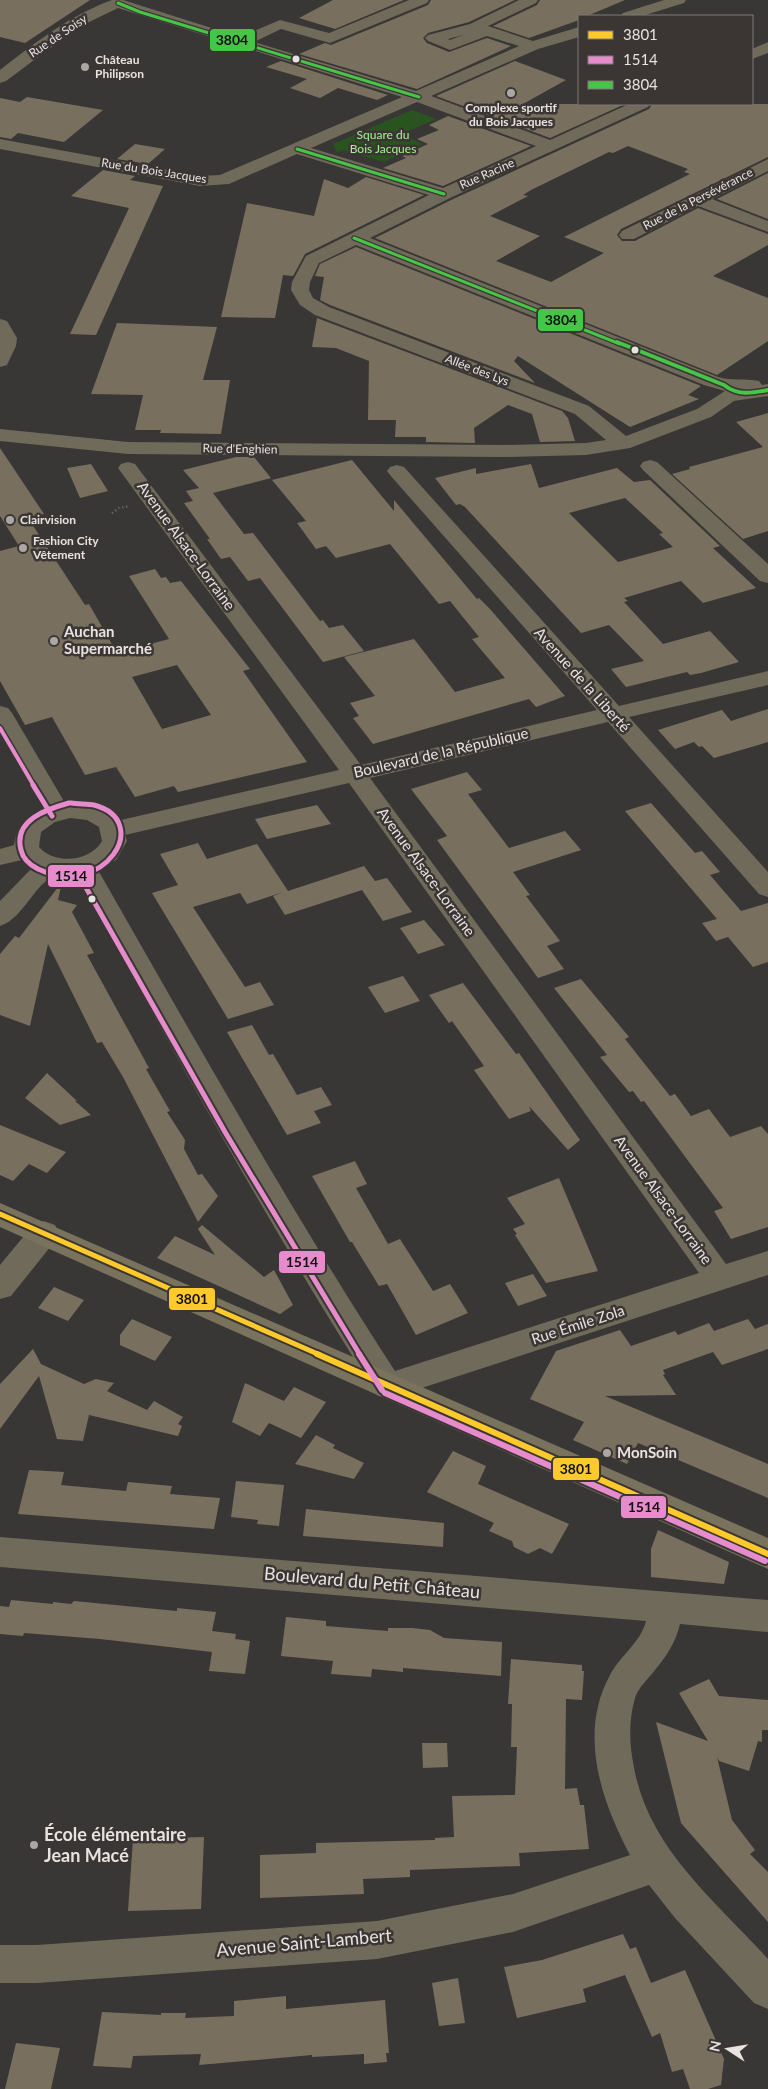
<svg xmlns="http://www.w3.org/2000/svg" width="768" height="2089" viewBox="0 0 768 2089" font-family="Lato,sans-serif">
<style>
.green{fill:#29541f}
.building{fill:#796f5f;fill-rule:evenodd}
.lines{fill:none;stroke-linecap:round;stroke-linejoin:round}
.path{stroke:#757166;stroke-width:2.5;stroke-dasharray:1 3;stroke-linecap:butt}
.minor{fill:#6f6a5a;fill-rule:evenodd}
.major{fill:#79725c;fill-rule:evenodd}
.bus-1-far1-casing{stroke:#3b3633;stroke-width:9}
.bus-1-casing{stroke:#3b3633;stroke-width:10}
.bus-2-far2-casing{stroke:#3b3633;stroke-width:7}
.bus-2-far1-casing{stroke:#3b3633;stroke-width:9}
.bus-2-casing{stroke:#3b3633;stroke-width:10}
.bus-3-far1-casing{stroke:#3b3633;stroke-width:5.5}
.bus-3-casing{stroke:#3b3633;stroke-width:7}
.bus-1-far1{stroke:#feca2b;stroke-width:5}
.bus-1{stroke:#feca2b;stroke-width:6}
.bus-2-far2{stroke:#e68ccc;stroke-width:4}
.bus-2-far1{stroke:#e68ccc;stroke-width:5}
.bus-2{stroke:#e68ccc;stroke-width:6}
.bus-3-far1{stroke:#46c646;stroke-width:3}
.bus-3{stroke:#46c646;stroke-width:4}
.bus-dot{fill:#e7e3e1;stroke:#3b3633;stroke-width:2}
.poi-dot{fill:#aaa7a5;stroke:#3b3633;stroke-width:2}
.labels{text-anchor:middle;stroke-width:5;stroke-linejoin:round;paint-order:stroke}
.far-street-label{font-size:12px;fill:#e7e3e1;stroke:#3b3633}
.far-poi-label{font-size:12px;font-weight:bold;fill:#e7e3e1;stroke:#3b3633;text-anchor:start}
.far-park-label{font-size:12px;fill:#a5f195;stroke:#3b3633}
.street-label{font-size:15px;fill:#e7e3e1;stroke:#3b3633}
.poi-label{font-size:15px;font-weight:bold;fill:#e7e3e1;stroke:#3b3633;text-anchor:start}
.near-street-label{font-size:18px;fill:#e7e3e1;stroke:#3b3633}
.near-poi-label{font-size:18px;font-weight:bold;fill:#e7e3e1;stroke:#3b3633;text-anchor:start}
.line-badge{stroke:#3b3633;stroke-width:2}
.pale-badge-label{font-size:14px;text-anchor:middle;font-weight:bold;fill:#111}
</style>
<rect width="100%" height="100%" fill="#393735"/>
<path class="green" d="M412,110L437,119L401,134L423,144L384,162L342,150L337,153L333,144Z"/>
<path class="building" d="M0,0H90L25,43L0,37Z
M333,0H404L335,29L299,18Z
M431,0H515L469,22L428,33L423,38L427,43L449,52L487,38L511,46L417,89L299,54L325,43L331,45L428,5Z
M540,0H625L587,16H579V20L529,38L493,26L537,5Z
M281,61L388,95L377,100L338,88L320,98L290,88L307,79L266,67Z
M515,61L566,80L523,104H625L550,138L436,96Z
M27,97L103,110L64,142L18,133L11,139L0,137V98L20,102Z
M652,104H768V157L621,229L617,235L622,241H635L698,208L768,234V245L713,276L768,298V341L717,375L375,238L451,200L649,109ZM628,146L688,169L684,172L690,174L564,237L604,253L551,282L496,261L540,236L490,216L528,196L523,195L531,190L609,152L613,153Z
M448,116L531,146L443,186L383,168L406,158L402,156L428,144L417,139L439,130L429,125Z
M135,144L165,149L148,164L117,159Z
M103,170L135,176L130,180L163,186L96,335L70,334L129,208L71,196Z
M768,173V219L717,199Z
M366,177L424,195L305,254L293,276L283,275L275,318L221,317L247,203L314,216L324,179L348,188Z
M356,247L701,386L688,395L699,399L630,427L518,356L514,361L535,383L330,305L320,300L324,277L315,276L320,264Z
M317,318L562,411L568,418L575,441L540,442L532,414L508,405L474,428L475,443L426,442V437H395L396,420H368L369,361L336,348L312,347Z
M117,323L217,327L203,380H230L221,434L160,433L161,430H135L143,395L91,394Z
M768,413V531L743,539L672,474L690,469L689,467L763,447L736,422Z
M0,448L44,514L28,518L85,605L89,604L117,653L169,639L129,576L155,569L161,578L166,577L170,583L181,581L250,669L243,671L307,762L178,792L174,786L135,797L116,767L85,775L52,717L25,725L0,681V551L19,546L0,516ZM177,665L211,715L162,729L132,677Z
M236,457H254L271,478L213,493L244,534L253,533L320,621L323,620L329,628L343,625L364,651L323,662L260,578L248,581L230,557L221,559L207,539H210L184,503L193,501L186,491L199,488L183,470Z
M352,460L394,511V500L477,599L479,598L490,609L565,696L536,707L529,699L373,744L353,718L359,716L350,703L375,696L344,657L414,639L455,692L505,678L472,639L479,637L450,601L439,604L390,544L336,558L326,546L316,549L297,523L306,521L272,480Z
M91,464L108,491L80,498L67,468Z
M531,464L539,488L617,468L634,482L650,480L720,546L713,548L756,588L703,603L681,581L624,598L628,601L624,602L663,644L710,631L739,662L701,673L690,675L687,672L626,687L611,669L644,661L609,625L581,633L465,507L460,504L456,505L435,478L476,468V474ZM625,498L663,533L659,534L673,547L618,562L569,513Z
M768,709V742L714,758L702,746L699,747L694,742L675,749L658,730L722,710L731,721Z
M467,772L482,790L468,794L509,848L565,831L581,850L513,872L530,895L526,896L560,941L547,946L564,969L538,978L437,840L447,836L411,789Z
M651,803L695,853L702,851L720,872L710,875L741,911L768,903V962L753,967L728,937L716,941L702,923L717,919L625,811Z
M317,805L331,824L267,839L255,819Z
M198,843L207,859L257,844L288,891L364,866L375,881L387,878L412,912L383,921L362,890L285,915L273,896L283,892L247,904L240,893L193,907L245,987L260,982L274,1005L228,1019L152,893L178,885L160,854Z
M62,882L58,900L77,905L72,912L94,953L87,955L149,1068L146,1069L170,1111L167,1112L185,1140L184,1149L198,1175L202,1174L218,1196L198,1222L123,1077L102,1042L97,1043L48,944L30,1026L0,1015V954L15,936L19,938Z
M424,920L445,945L418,954L400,928Z
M403,976L420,1001L385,1013L368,987Z
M581,979L629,1037L625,1039L670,1096L675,1094L691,1116L709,1109L730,1137L761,1126L768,1134V1227L731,1239L714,1211L723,1208L644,1101L641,1102L633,1091L629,1092L600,1057L607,1055L554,988Z
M463,983L516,1054L519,1053L580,1140L568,1150L529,1106L531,1111L509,1119L474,1070L484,1066L452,1021L449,1023L429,995Z
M252,1025L269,1055L273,1054L297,1095L321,1087L332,1105L314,1111L321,1123L287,1135L227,1032Z
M47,1073L77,1101H75L91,1115L60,1125L25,1098Z
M0,1125L66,1152L47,1173L29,1164L13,1181L0,1175Z
M355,1161L367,1184L356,1188L388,1244L400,1239L433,1291L450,1284L468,1313L416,1335L387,1284L379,1286L352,1242H350L312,1176Z
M559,1178L598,1271L546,1283L515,1235L517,1234L513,1229L525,1224L507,1198Z
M202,1225L264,1277L274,1270L293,1305L280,1314L157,1258L175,1236L215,1255L198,1229Z
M533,1274L547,1296L518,1306L505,1283Z
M54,1287L84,1300L68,1321L38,1308Z
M132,1319L172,1337L155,1361L120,1345V1335Z
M748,1319L755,1329L768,1324V1349L722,1365L713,1352L663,1370L665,1374L663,1375L676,1395L605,1396L768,1464V1498L638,1443L627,1464L573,1440L584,1422L530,1399L556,1351L620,1330L631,1346L675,1331L678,1335L709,1323L714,1331Z
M33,1349L41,1364L84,1384L96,1379L114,1383L107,1391L147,1410L154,1401L183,1417L178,1424L182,1426L178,1436L89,1415L83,1441L57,1439L39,1376L0,1429V1384Z
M245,1383L284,1401L294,1387L326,1402L301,1438L269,1423L260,1436L232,1422Z
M316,1435L335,1445L333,1448L364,1463L354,1479L295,1464Z
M453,1451L486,1466L478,1484L569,1524L552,1554L540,1548L528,1554L514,1547L512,1541L489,1531L494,1523L427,1492Z
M29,1470L64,1472L61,1485L126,1491L128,1482L172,1486L170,1494L220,1498L214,1529L18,1514Z
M236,1481L284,1485L279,1526L257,1524L258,1520L231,1517Z
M306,1509L444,1523L443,1547L303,1536Z
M658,1530L729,1562L724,1584L651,1577V1549Z
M11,1600L53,1604V1602L71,1604L74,1601L177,1611V1608L216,1612L212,1631L236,1634L235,1639L250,1641L245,1674L209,1671L212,1652L100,1639L24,1633L23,1636L0,1634V1606L9,1607Z
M286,1617L326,1621V1626L388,1631V1628H412L430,1630L444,1638L502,1642L501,1676L403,1668V1672L372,1669L371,1677L331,1674L333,1661L281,1656Z
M511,1659L582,1665V1671H584L582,1700L566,1699L565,1789L577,1788L580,1805H584L589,1849L519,1853L520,1866L410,1870V1877L363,1879L364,1894L260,1898V1855L316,1853V1843L435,1840V1838L454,1837L452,1796L515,1795L517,1747H511L512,1704H508Z
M709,1679L719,1696L768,1700V1730H762V1742L758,1741L749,1771L719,1761L717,1757L732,1820L755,1850L750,1854L768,1872V1922L681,1823L656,1722L708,1741L679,1693Z
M422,1743H447L448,1767L423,1768Z
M204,1837L201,1909L128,1911L133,1839Z
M623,1934L630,1949L636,1947L651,1983L685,1970L724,2059L721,2085L708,2089H690L683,2069L672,2072L660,2033L652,2037L625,1975L583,1989L586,2002L517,2018L504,1967L542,1960Z
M458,1978L465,2023L439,2026L432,1983Z
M286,1996V2009L385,2000L389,2053H386L387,2062L364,2064V2054L312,2057V2055L199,2065L201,2054L133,2056L131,2068L93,2066L102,2012L161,2015V2013H186L185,2018L234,2016V2001Z
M16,2043L60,2048L51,2089H5Z"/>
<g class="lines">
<path class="path" d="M112,513L119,508L130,506"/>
<path class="minor" d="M112,0H123L240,37L280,20L329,33L409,0H429L427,3L330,43L281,29L254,42L416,91L519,46L487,36L450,50L428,41L425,38L428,35L470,24L519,0H538L536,3L488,26L533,41L579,27V37L538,49L431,96L550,140L629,104H650L648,107L450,198L370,238L718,377C731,381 745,378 759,381L762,385L768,384V396L734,401L711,417L630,448L586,455L504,457L128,454L0,441V429L128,442L504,445L586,443L606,440L575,414L315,315L300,305L291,290L292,282L306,256L429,195L297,154L229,184L200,186L0,149V139L200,176L220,175L402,97L118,8L77,28L6,81L0,83V70C35,43 70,15 112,0ZM463,35L450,40L448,39ZM417,102L536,146L443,188L311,148ZM356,245L704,385L725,391L697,409L626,436L589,406L329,307L313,298L309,290L310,282L319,263Z
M664,0H686L684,3L642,16H621L623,13Z
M768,42V53L752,59V49Z
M768,159V171L712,199L768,221V232L698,206L634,239H622L619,235L622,231Z
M0,319L7,321L17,338L16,346L7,365L0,367Z
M650,460L657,462L768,564V583L760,581L643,470L640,466L643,462Z
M128,462L135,464L361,765L597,710L390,475L387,471L390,467L397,465L404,467L619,706L768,671V685L629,717L768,872V897L759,894L608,722L370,778L726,1264L768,1251V1275L388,1399L377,1395C269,1226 173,1050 75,874C70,875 64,873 59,874C35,880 24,919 0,926V901L33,867L22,860L0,865V849L14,845C16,826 26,815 44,808L0,733V706L8,708L12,713L65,803L102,807L121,820L339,770L118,468L121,464ZM349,783L699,1273L395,1371C289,1208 194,1038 98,870L116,860L127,841L125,835ZM70,818L87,820L99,827L102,841C90,862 55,865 39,847L41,832L55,822Z
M44,1221L55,1225L59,1233L55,1241L11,1296L0,1299V1265L33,1225Z
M0,1537L768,1600V1632L680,1624C676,1642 666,1657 655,1670C648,1679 638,1688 635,1698C629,1719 629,1741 633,1762C646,1847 714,1899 768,1959V2009L754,2003L675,1918L649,1885L513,1932L377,1959L37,1983H0V1945H37L377,1921L513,1894L630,1855C601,1800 578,1734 610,1675C620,1656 641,1642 646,1621L0,1567Z"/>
<path class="major" d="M0,1203L768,1538V1569L0,1227Z"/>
<g class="bus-1-far1-casing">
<path id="bus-1-far1" d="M0,1214L320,1355"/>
</g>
<g class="bus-1-casing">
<path id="bus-1" d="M317,1354L768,1554"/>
</g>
<g class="bus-2-far2-casing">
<path id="bus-2-far2" d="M0,728L34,786"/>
</g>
<g class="bus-2-far1-casing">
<path id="bus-2-far1" d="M33,785L52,816
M69,803C47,809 13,820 21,850C23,859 30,865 38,869C104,900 154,821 94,805C87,804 78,804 71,803
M76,870L225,1132L360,1355"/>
</g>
<g class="bus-2-casing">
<path id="bus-2" d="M359,1354L382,1390
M385,1393L765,1561"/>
</g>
<g class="bus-3-far1-casing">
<path id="bus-3-far1" d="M118,3L140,12L419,97
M297,149L444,194
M354,238L620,344"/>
</g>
<g class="bus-3-casing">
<path id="bus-3" d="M617,342L724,385C738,396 752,393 768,390"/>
</g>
<use href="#bus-1-far1" class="bus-1-far1"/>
<use href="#bus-1" class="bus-1"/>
<use href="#bus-2-far2" class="bus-2-far2"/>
<use href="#bus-2-far1" class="bus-2-far1"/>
<use href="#bus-2" class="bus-2"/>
<use href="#bus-3-far1" class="bus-3-far1"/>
<use href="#bus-3" class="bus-3"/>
</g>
<g class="bus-dot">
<circle cx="296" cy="59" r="4.5"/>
<circle cx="635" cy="350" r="4.5"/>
<circle cx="92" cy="899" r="4.5"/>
</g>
<g class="poi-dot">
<circle cx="85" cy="67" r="5"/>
<circle cx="511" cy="93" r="5"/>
<circle cx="10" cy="520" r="5"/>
<circle cx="23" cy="548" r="5"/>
<circle cx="54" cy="641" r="5"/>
<circle cx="607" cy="1453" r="5"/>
<circle cx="34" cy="1845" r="5"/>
</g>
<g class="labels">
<g class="far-street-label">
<text transform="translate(58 36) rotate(-34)" y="4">Rue de Soisy</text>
<text transform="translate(154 171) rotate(9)" y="4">Rue du Bois Jacques</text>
<text transform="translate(487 174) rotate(-24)" y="4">Rue Racine</text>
<text transform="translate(698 199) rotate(-27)" y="4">Rue de la Persévérance</text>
<text transform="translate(477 370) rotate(21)" y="4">Allée des Lys</text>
<text transform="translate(240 449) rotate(1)" y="4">Rue d'Enghien</text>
</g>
<g class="far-poi-label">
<text x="95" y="64">Château<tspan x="95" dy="14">Philipson</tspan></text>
<text x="511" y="112" text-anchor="middle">Complexe sportif<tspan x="511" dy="14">du Bois Jacques</tspan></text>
<text x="20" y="524">Clairvision</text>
<text x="33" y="545">Fashion City<tspan x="33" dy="14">Vêtement</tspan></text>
</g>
<g class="far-park-label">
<text x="383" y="139">Square du<tspan x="383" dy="14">Bois Jacques</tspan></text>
</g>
<g class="street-label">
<text transform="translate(186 546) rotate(54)" y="5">Avenue Alsace-Lorraine</text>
<text transform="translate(582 680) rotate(48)" y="5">Avenue de la Liberté</text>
<text transform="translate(441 753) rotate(-13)" y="5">Boulevard de la République</text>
<text transform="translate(426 872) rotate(54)" y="5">Avenue Alsace-Lorraine</text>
<text transform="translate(663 1200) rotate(54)" y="5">Avenue Alsace-Lorraine</text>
<text transform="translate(578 1325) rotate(-18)" y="5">Rue Émile Zola</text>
</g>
<g class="poi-label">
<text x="64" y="637">Auchan<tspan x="64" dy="17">Supermarché</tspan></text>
<text x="617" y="1458">MonSoin</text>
</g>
<g class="near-street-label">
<text transform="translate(372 1583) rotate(5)" y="6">Boulevard du Petit Château</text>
<text transform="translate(304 1943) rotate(-5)" y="6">Avenue Saint-Lambert</text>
</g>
<g class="near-poi-label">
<text x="44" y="1841">École élémentaire<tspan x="44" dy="21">Jean Macé</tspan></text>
</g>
</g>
<g class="line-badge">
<rect x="209" y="28" width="47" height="24" rx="5" fill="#46c646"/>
<rect x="537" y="308" width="47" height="24" rx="5" fill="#46c646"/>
<rect x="47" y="864" width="48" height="24" rx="5" fill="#e68ccc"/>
<rect x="278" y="1250" width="48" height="24" rx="5" fill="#e68ccc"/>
<rect x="168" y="1287" width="48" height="24" rx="5" fill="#feca2b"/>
<rect x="552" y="1457" width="48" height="24" rx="5" fill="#feca2b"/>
<rect x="620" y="1495" width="47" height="24" rx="5" fill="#e68ccc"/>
</g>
<g class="pale-badge-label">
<text x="232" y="45">3804</text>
<text x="561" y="325">3804</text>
<text x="71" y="881">1514</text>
<text x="302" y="1267">1514</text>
<text x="192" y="1304">3801</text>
<text x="576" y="1474">3801</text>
<text x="644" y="1512">1514</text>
</g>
<rect x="578" y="15" width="175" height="90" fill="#3b3633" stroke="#807b79"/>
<rect x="588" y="31" width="25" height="8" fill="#feca2b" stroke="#807b79"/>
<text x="623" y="40" font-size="15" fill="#e7e3e1">3801</text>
<rect x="588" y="56" width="25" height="8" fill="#e68ccc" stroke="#807b79"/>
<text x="623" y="65" font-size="15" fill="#e7e3e1">1514</text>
<rect x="588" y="81" width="25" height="8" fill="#46c646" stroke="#807b79"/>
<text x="623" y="90" font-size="15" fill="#e7e3e1">3804</text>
<g transform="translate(728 2049) rotate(282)" stroke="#3b3633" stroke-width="4" paint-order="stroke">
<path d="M0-4L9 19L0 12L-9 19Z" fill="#e7e3e1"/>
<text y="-8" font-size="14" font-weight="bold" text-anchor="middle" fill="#e7e3e1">N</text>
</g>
</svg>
